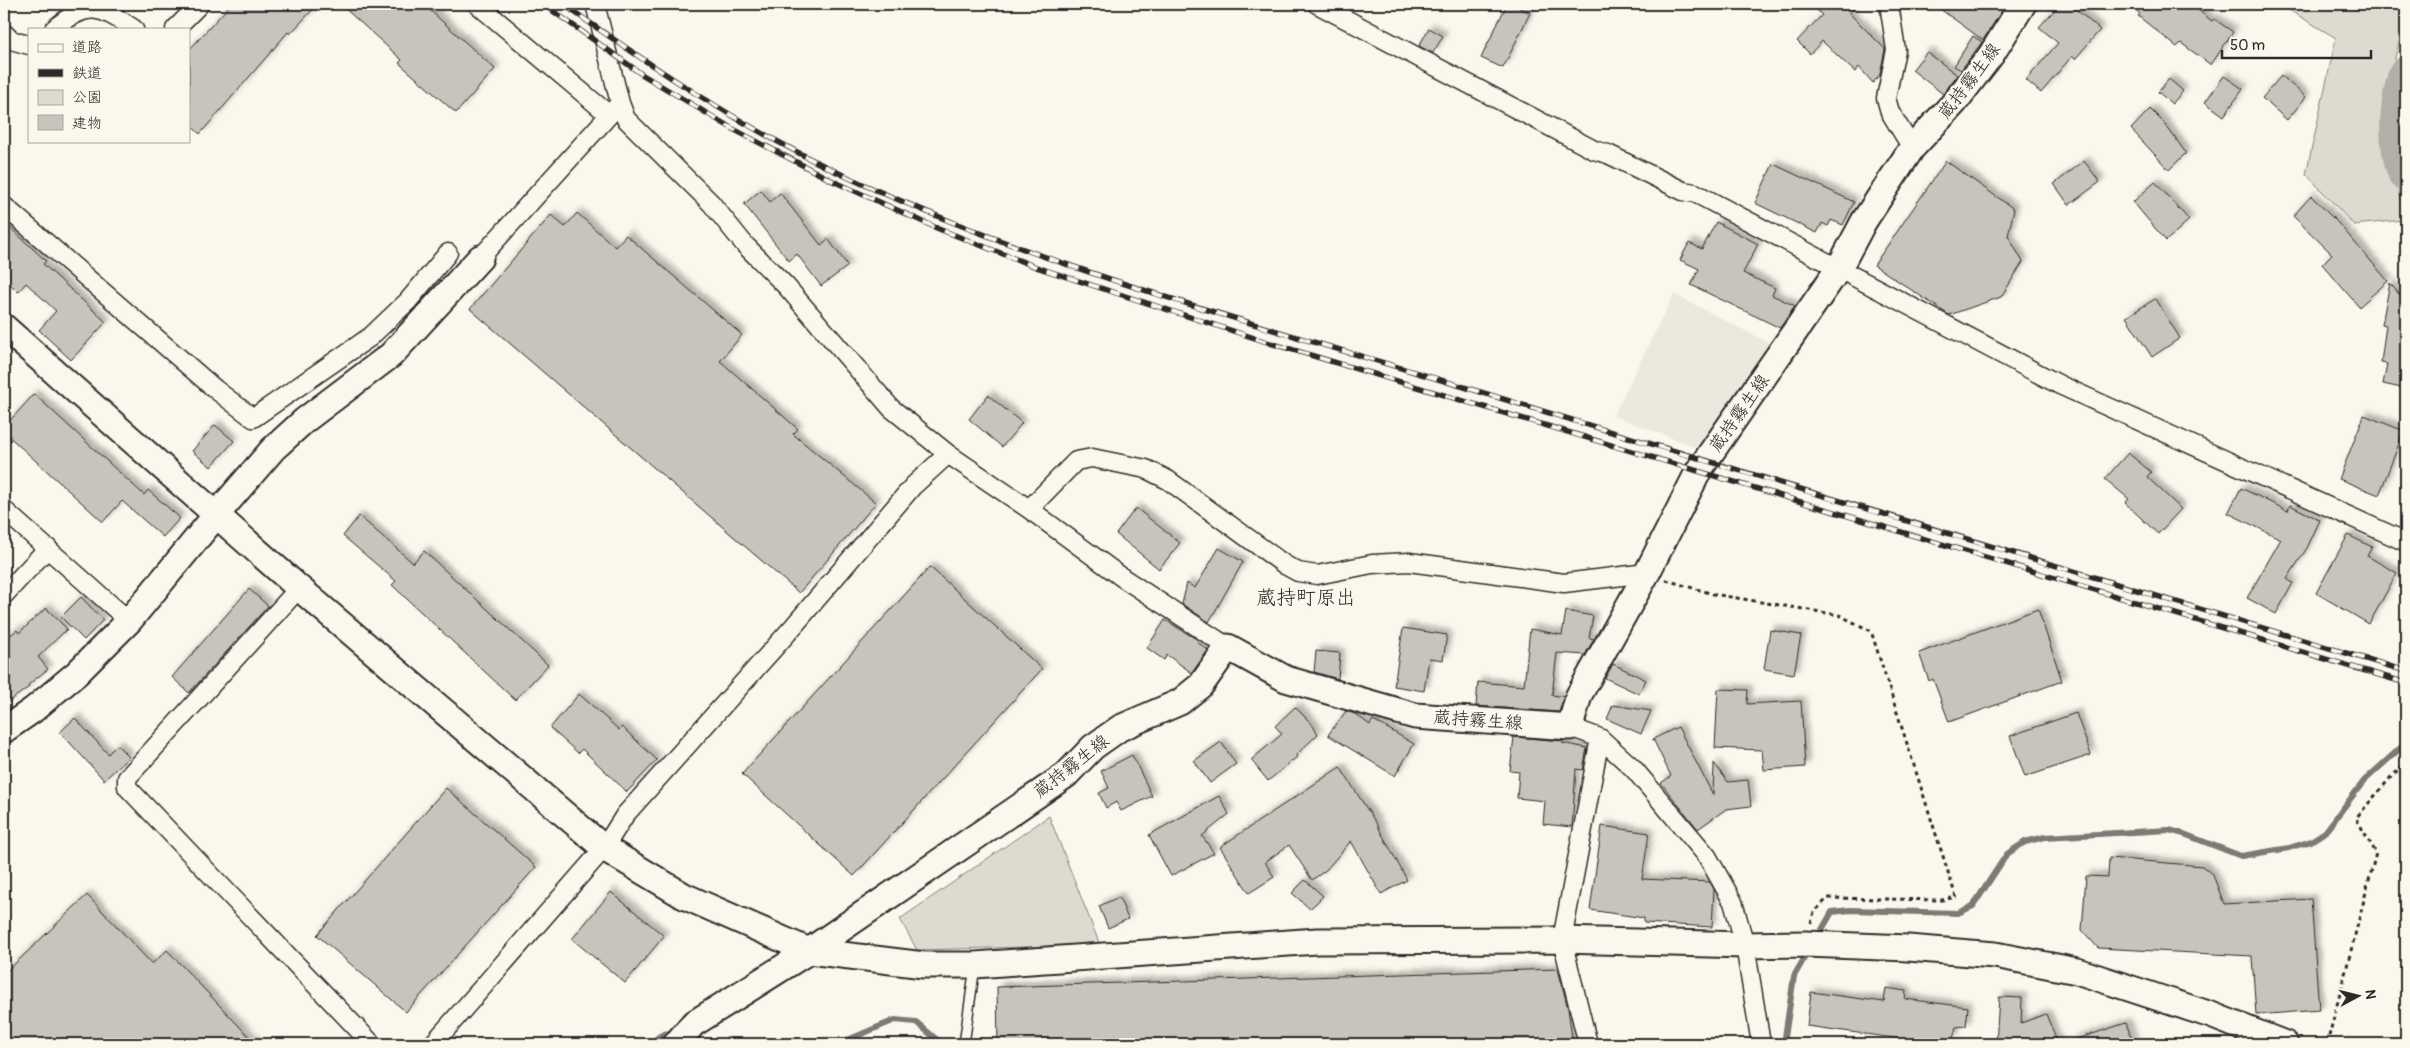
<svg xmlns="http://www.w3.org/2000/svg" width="2410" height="1048" viewBox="0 0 2410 1048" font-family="Pangolin,'Klee One',sans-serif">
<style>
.built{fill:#ebe8de}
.green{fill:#dddad0;stroke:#84827e}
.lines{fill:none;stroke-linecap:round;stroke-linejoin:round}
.stream{stroke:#7b7a75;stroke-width:6}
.river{stroke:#b1afa7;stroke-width:36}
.building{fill:#c7c4bc;stroke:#2b2b2b;filter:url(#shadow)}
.lane-casing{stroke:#2b2b2b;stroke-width:12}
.street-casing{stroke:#2b2b2b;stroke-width:21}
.secondary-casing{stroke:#2b2b2b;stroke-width:29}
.path{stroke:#2b2b2b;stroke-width:3;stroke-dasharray:4 4;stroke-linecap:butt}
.lane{stroke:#fbf7ec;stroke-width:9}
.street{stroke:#fbf7ec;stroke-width:18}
.secondary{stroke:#fbf7ec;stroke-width:25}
.rail-casing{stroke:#2b2b2b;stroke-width:5.5}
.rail{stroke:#fbf7ec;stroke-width:4;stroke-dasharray:11;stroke-linecap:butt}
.labels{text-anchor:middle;stroke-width:4.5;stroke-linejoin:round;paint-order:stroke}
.street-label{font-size:18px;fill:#2b2b2b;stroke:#fbf7ec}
.quarter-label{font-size:20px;fill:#2b2b2b;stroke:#fbf7ec}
</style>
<defs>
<filter id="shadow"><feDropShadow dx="4.5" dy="-4.5" stdDeviation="2.5" flood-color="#0004"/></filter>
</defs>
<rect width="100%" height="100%" fill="#fbf7ec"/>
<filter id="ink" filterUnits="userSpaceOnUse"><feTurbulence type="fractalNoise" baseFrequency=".02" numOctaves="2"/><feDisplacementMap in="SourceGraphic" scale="10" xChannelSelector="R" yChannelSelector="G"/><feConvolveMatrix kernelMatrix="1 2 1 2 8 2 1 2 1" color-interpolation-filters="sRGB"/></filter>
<g filter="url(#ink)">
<path class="built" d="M1674,294L1773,345L1704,450L1613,416Z"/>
<path class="green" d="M2279,4H2406V15L2385,97L2403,220L2354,225L2306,174L2336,38Z
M1049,816L1100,945L917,950L900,919Z"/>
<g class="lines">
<path class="stream" d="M1816,940L1832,912L1850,910L1958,913L1973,906L2007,854L2025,842L2045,837L2169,830L2184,834L2241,856L2289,848L2311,841L2325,832L2364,781L2406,743
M687,1038L705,1044
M652,1044C657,1036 666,1031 676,1034
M838,1044L895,1020L916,1022L942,1044
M1784,1044L1794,976L1809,950"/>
<path class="river" d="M2406,74C2397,105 2394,143 2406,174"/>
</g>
<path class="building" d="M231,4H318L290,34L288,32L200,134L189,124V50Z
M340,4H423L495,69L456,113L399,63L402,60Z
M1507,4H1512L1530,13L1503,68L1481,58Z
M1810,4H1858L1849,13L1885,49L1880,74L1873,83L1859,67L1855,72L1822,41L1810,54L1797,41L1822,15Z
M1933,4H2006L1983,40Z
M2060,4H2070L2100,30L2075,59L2072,56L2041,93L2026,80L2058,43L2039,27Z
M2129,4H2190L2212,21L2214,19L2233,32L2211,65L2181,43L2177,47L2138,16L2140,14Z
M1429,28L1443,36L1433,53L1419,46Z
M1973,36L1982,42L1961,70L1954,66Z
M1927,52L1957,75L1943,94L1912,70Z
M2224,76L2243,89L2224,116L2205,102Z
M2281,76L2306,97L2287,120L2262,98Z
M2169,79L2183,91L2172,104L2158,92Z
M2150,109L2164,123L2186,153L2169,170L2131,129Z
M1946,161L2014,209L2008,236L2023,262L2001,297L1949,315L1874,265Z
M2084,161L2100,182L2069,205L2054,184Z
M1773,164L1854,202L1843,225L1831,220L1828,226L1822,223L1817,233L1755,203Z
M2155,182L2189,220L2166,241L2133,202Z
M761,190L770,202L780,193L821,245L828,239L848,266L821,286L797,254L789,261L744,204Z
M2311,196L2338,223L2388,281L2359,307L2322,264L2332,254L2293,216Z
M577,213L615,247L626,235L742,335L720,361L798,429L793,434L876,503L799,593L470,309L551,215L565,227Z
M4,222L46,261L43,264L106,322L71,360L39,330L56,311L26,283L18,292L4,278Z
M1716,222L1758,244L1743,273L1775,288L1772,295L1795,306L1780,328L1691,285L1699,269L1680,260L1689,243L1702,249Z
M2390,283L2399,294L2406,295V389L2383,384L2387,364L2381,363L2386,325L2382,324Z
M2155,299L2180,338L2152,357L2126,317Z
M34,394L144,495L148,490L180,518L163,537L122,501L103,522L4,432V427Z
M988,395L1022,423L1002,447L969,419Z
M2364,415L2404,431L2379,495L2339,479Z
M215,425L234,441L211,467L192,451Z
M2128,453L2151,472L2147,477L2181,509L2158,534L2125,503L2129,499L2105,479Z
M2241,488L2288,511L2290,505L2320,520L2307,548L2287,579L2293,583L2276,614L2247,598L2281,539L2228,513Z
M1136,508L1180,543L1159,569L1116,534Z
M359,516L413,563L424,551L548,665L515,700L392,585L396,581L343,536Z
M2348,535L2372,547L2367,556L2397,573L2369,624L2316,593Z
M1219,548L1243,562L1209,622L1182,604L1187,583L1195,588Z
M930,567L1042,669L854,876L742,774Z
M249,589L268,606L189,693L172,677Z
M81,597L103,620L84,640L61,617Z
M46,608L67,629L38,657L48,669L28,685L29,687L4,705V640L17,630L19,633Z
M2038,609L2062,681L1949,722L1933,679L1929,681L1919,653Z
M1566,611L1593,616L1589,638L1594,639L1585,655L1557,653L1552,695L1564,697L1559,712L1476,706L1478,682L1524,686L1530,629L1562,635Z
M1165,620L1198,640L1197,642L1208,650L1192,673L1167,655L1164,660L1147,648Z
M1403,628L1447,635L1443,660L1429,658L1424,691L1394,686Z
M1770,630L1801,635L1794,674L1764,669Z
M1316,651L1340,653L1338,679L1314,672Z
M1613,664L1646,680L1639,694L1605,678Z
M1718,689L1748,690L1747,704L1801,701L1805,767L1764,770L1762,750L1715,748Z
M579,694L619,730L622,727L657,760L627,792L582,749L578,753L550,728Z
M1613,705L1651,711L1641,734L1607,719Z
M1295,707L1311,723L1318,734L1296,755L1297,757L1268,781L1251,760L1282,734L1275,726Z
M1346,711L1355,714L1370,725L1373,720L1414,744L1395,776L1328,735Z
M2076,713L2091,755L2025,777L2010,736Z
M75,718L108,754L117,745L129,757L104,780L60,732Z
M1678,727L1713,795L1714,763L1728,782L1748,780L1751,806L1726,809L1698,829L1661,783L1671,776L1653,739Z
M1514,737L1563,741L1562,743L1587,748L1583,770L1576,769L1572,827L1543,824L1545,801L1517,798L1519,772L1510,771Z
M1221,742L1236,764L1210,783L1194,761Z
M1132,755L1152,796L1121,811L1116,802L1106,808L1099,793L1109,788L1101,771Z
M1340,767L1376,823L1407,880L1381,894L1351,841L1326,870L1312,880L1289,845L1265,862L1274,877L1249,893L1220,847Z
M446,788L536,867L406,1012L317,935Z
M1219,796L1229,814L1202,836L1214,853L1171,876L1149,835Z
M1602,826L1649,833L1642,879L1710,882L1714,889L1712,927L1644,923V918L1590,910Z
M2109,858L2202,866L2213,875L2224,904L2311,899L2319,1010L2256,1015L2252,956L2098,948L2082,930L2086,876L2108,877Z
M1305,880L1323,896L1310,909L1292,893Z
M611,892L664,936L625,983L572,939Z
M87,895L152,964L167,950L256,1044H4V974Z
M1119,897L1128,919L1108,928L1099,906Z
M1558,969L1568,1009L1573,1044H998L997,987Z
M1886,988L1906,991L1905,999L1968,1007L1966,1026L1956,1027L1953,1039H1939L1938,1044L1807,1026L1811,992L1884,1002Z
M1999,997L2022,998L2021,1023L2046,1014L2058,1044H1996Z
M2126,1023L2134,1044H2071V1041Z"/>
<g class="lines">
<g class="lane-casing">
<path id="lane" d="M964,1044L975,966"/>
</g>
<g class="street-casing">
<path id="street" d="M477,4L608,114
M595,4L620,103L626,119L711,203L745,245L786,286L891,408L948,454L1029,509L1123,578L1228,647
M1317,4L1594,150L1608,154L1683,191L1695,193L2060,385L2406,542
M1889,4L1896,50L1886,98L1890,112L1912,148
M54,29C89,0 99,6 134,29
M175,29L200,4
M4,33L11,40L29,45
M4,206L215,389L253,418L370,337L408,301L448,253
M480,258L620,103
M1029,509L1076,461L1092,458L1146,469L1168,480L1285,565L1298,572L1317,575L1372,564L1409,562L1564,583L1647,573
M4,510L129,621
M299,588L127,778V787L372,1044
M4,595L48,548
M1570,727L1600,738L1633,768L1707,856L1733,902L1745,945L1761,1044
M433,1044L604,848L625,815L792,628L913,486L948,454
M1588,1044L1562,940L1600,738"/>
</g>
<g class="secondary-casing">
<path id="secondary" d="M4,327L299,588L604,848L684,896L809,951L924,965H975L1317,941L1562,940L1745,945L1806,944L1908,948L1995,955L2077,971L2211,1015L2285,1044
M4,730L33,710L77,673L129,621L217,514L273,449L305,420L391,355L480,258
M676,1044L693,1024L809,951L1066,775L1093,747L1120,728L1180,702L1201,685L1228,647L1286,679L1415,716L1570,727L1579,695L1647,573L1699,470L1839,268L1864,221L1912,148L1955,102L1991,55L2023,4"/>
</g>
<path class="path" d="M1666,580L1713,594L1839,615L1871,631L1956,897L1942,900L1828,898L1814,912L1811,923
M2327,1044L2376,853L2356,818L2391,777L2406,764"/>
<use href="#lane" class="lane"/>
<use href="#street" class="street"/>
<use href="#secondary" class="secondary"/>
<g class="rail-casing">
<path id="rail" d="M543,4L643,75L733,129L833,181L939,229L1039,268L1270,343L2406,683
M563,4C652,67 742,127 841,174C1047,271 1270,327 1487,394C1793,488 2100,579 2406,671"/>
</g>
<use href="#rail" class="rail"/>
</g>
</g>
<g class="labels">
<g class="street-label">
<text transform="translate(1969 81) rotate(-53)" y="6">蔵持霧生線</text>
<text transform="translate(1739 413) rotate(-55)" y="6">蔵持霧生線</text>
<text transform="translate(1478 720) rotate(4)" y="6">蔵持霧生線</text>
<text transform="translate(1071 766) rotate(-38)" y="6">蔵持霧生線</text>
</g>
<g class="quarter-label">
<text x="1306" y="604">蔵持町原出</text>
</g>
</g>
<rect width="2410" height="1048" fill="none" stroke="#fbf7ec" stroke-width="20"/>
<rect x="10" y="10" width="2390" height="1028" fill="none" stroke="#2b2b2b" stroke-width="2" filter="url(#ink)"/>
<rect x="28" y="28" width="162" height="115" fill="#fbf7ec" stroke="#a8a59f"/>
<rect x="38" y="44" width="25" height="8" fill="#fbf7ec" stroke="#a8a59f"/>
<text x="72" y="52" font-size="15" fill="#2b2b2b">道路</text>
<rect x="38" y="69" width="25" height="8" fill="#2b2b2b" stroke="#a8a59f"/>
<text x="72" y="78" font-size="15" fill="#2b2b2b">鉄道</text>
<rect x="38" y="90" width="25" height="15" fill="#dddad0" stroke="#a8a59f"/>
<text x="72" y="102" font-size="15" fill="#2b2b2b">公園</text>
<rect x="38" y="115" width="25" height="15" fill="#c7c4bc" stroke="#a8a59f"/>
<text x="72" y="128" font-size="15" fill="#2b2b2b">建物</text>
<g transform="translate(2358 996) rotate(83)" stroke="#fbf7ec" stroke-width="4" paint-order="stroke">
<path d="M0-4L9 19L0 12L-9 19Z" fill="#2b2b2b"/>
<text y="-8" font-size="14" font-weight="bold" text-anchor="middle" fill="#2b2b2b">N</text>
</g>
<path d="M2222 50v8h149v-8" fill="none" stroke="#2b2b2b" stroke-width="2.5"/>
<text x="2230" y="50" font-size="15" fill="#2b2b2b" stroke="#fbf7ec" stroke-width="4" paint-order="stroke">50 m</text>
</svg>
